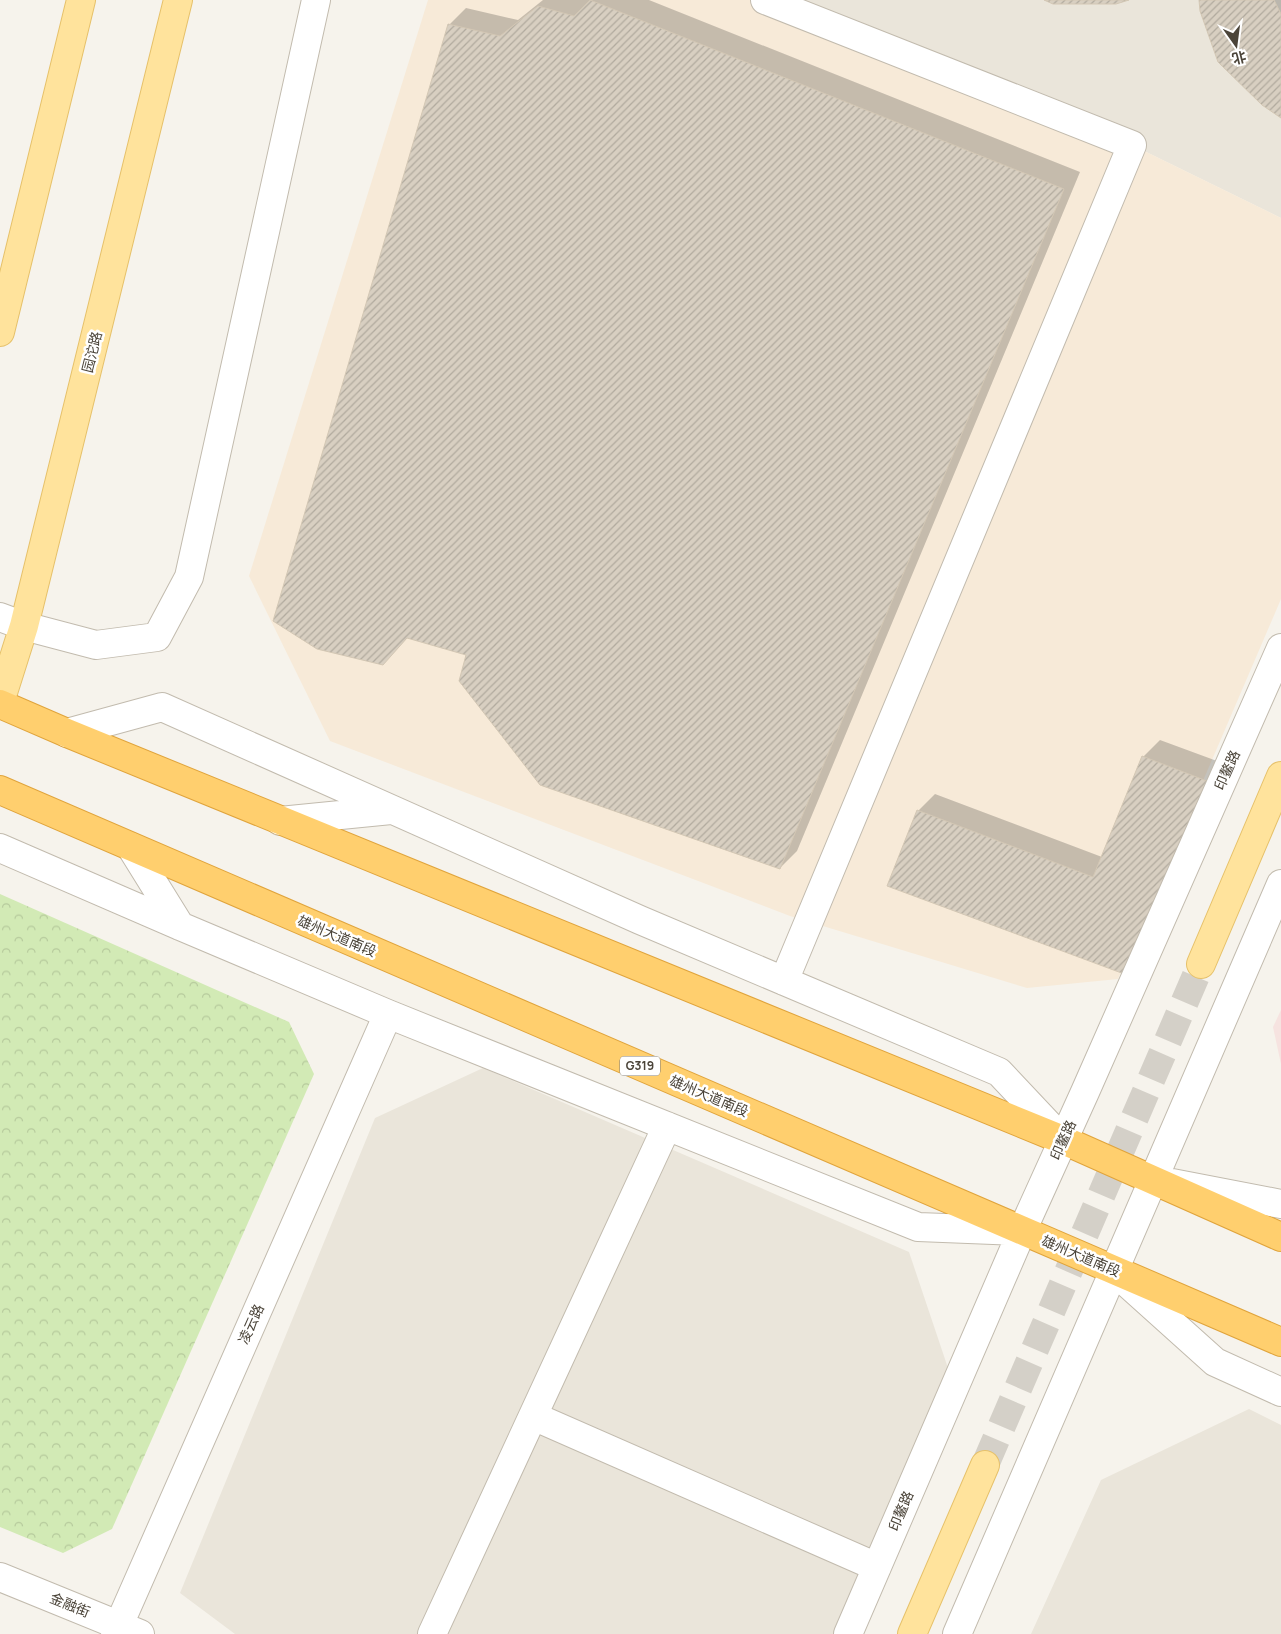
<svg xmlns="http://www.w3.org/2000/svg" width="1281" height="1634" viewBox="0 0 1281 1634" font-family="Manrope,'Noto Sans SC',sans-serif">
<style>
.residential{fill:#eae5da}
.commercial{fill:#f7ead8}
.medical{fill:#f6e3e0}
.forest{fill:url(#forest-crowns)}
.shadow{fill:#0003}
.building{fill:url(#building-hatch);stroke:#d3c7b4}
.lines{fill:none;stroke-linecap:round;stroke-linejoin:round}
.major-tunnel{stroke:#d4d0c8;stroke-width:28;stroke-dasharray:28 14;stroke-linecap:butt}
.minor-casing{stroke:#c2bbae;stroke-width:30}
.major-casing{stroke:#e6c16a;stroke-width:30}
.highway-casing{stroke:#e0a43c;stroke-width:30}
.minor{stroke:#fff;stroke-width:28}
.major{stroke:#ffe39c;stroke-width:28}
.highway{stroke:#ffcf6e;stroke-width:28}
.labels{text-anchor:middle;stroke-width:5;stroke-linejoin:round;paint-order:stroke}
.shield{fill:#fff;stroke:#817c74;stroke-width:1}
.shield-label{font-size:12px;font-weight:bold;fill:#4b4439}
.street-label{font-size:14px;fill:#4b4439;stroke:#fff}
</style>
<defs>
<pattern id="forest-crowns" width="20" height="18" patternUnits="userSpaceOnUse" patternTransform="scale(1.25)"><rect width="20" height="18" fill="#d2eab5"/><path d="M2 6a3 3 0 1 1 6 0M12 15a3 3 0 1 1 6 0" fill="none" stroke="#b6ca9c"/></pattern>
<pattern id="building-hatch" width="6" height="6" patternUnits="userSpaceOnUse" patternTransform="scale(1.25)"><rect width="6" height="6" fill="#d8cfc1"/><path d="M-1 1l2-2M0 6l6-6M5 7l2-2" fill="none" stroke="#b1aa9e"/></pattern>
</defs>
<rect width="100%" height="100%" fill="#f6f3ec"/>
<path class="residential" d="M801,0H1281V218L1132,145Z
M483,1068L909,1252L948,1368L833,1634H235L180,1593L375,1118Z
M1249,1409L1281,1425V1634H1031L1101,1480Z"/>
<path class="commercial" d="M428,0H801L1132,145L1281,218V599L1118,979L1027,988L790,916L330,741L249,576Z"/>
<path class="medical" d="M1281,1010V1064L1273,1027Z"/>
<path class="forest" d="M0,894L289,1022L314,1074L112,1529L63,1553L0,1527Z"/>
<path class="shadow" d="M543,0H649L1080,172L797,851L780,868L468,654L408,637L383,664L449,25L466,8L518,20Z
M1200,0H1281V117Z
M1160,740L1236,768L1152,960L918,811L935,794L1102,857L1143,757Z"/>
<path class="building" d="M590,0L1064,189L780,869L540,785L459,681L466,655L407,638L383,665L317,649L273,621L448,24L500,36L538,6L574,16Z
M1044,0H1129L1116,4H1053Z
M1199,0H1274L1281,14V118L1262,105L1218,62L1200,11Z
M1142,756L1220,786L1135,978L887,886L917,810L1093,877Z"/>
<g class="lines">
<path class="major-tunnel" d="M985,1465L1201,964"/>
<g class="minor-casing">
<path id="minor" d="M765,0L1132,145L784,981
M0,617L24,626L96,645L157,637L189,577L316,0
M67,733L162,707L640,920L999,1072L1063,1140
M280,821L391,810
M131,847L180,926
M0,848L180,926L388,1014L918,1227L1021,1231
M1172,1183L1281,1204
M1116,1273L1215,1362L1281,1392
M533,1416L877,1567
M0,1577L140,1634
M115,1634L388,1014
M432,1634L667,1126
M848,1634L1022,1231L1085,1092L1281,648
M957,1634L1281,884"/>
</g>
<g class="major-casing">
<path id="major" d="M0,332L81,0
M0,702L24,626L178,0
M1201,964L1281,776
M912,1634L985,1465"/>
</g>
<g class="highway-casing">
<path id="highway" d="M0,704L67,733L1063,1140L1281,1237
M0,790L1281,1342"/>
</g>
<use href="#minor" class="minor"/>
<use href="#major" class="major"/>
<use href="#highway" class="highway"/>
</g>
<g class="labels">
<rect class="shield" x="620" y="1056.5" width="40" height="19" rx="4"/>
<g class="shield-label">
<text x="640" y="1070">G319</text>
</g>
<g class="street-label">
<text transform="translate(92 352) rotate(-76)" y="5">园沱路</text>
<text transform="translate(1227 770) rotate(-66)" y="5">印鳌路</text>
<text transform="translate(337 936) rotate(23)" y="5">雄州大道南段</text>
<text transform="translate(709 1096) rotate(23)" y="5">雄州大道南段</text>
<text transform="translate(1063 1140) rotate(-66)" y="5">印鳌路</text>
<text transform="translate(1081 1256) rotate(23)" y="5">雄州大道南段</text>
<text transform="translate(251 1324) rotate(-66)" y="5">凌云路</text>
<text transform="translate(901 1511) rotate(-67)" y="5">印鳌路</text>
<text transform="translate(70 1605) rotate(22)" y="5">金融街</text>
</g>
</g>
<g transform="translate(1236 45) rotate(166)" stroke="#ffffff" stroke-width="4" paint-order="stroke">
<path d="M0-4L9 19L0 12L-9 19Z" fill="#4b4439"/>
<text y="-8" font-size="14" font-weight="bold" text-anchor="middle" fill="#4b4439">北</text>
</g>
</svg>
